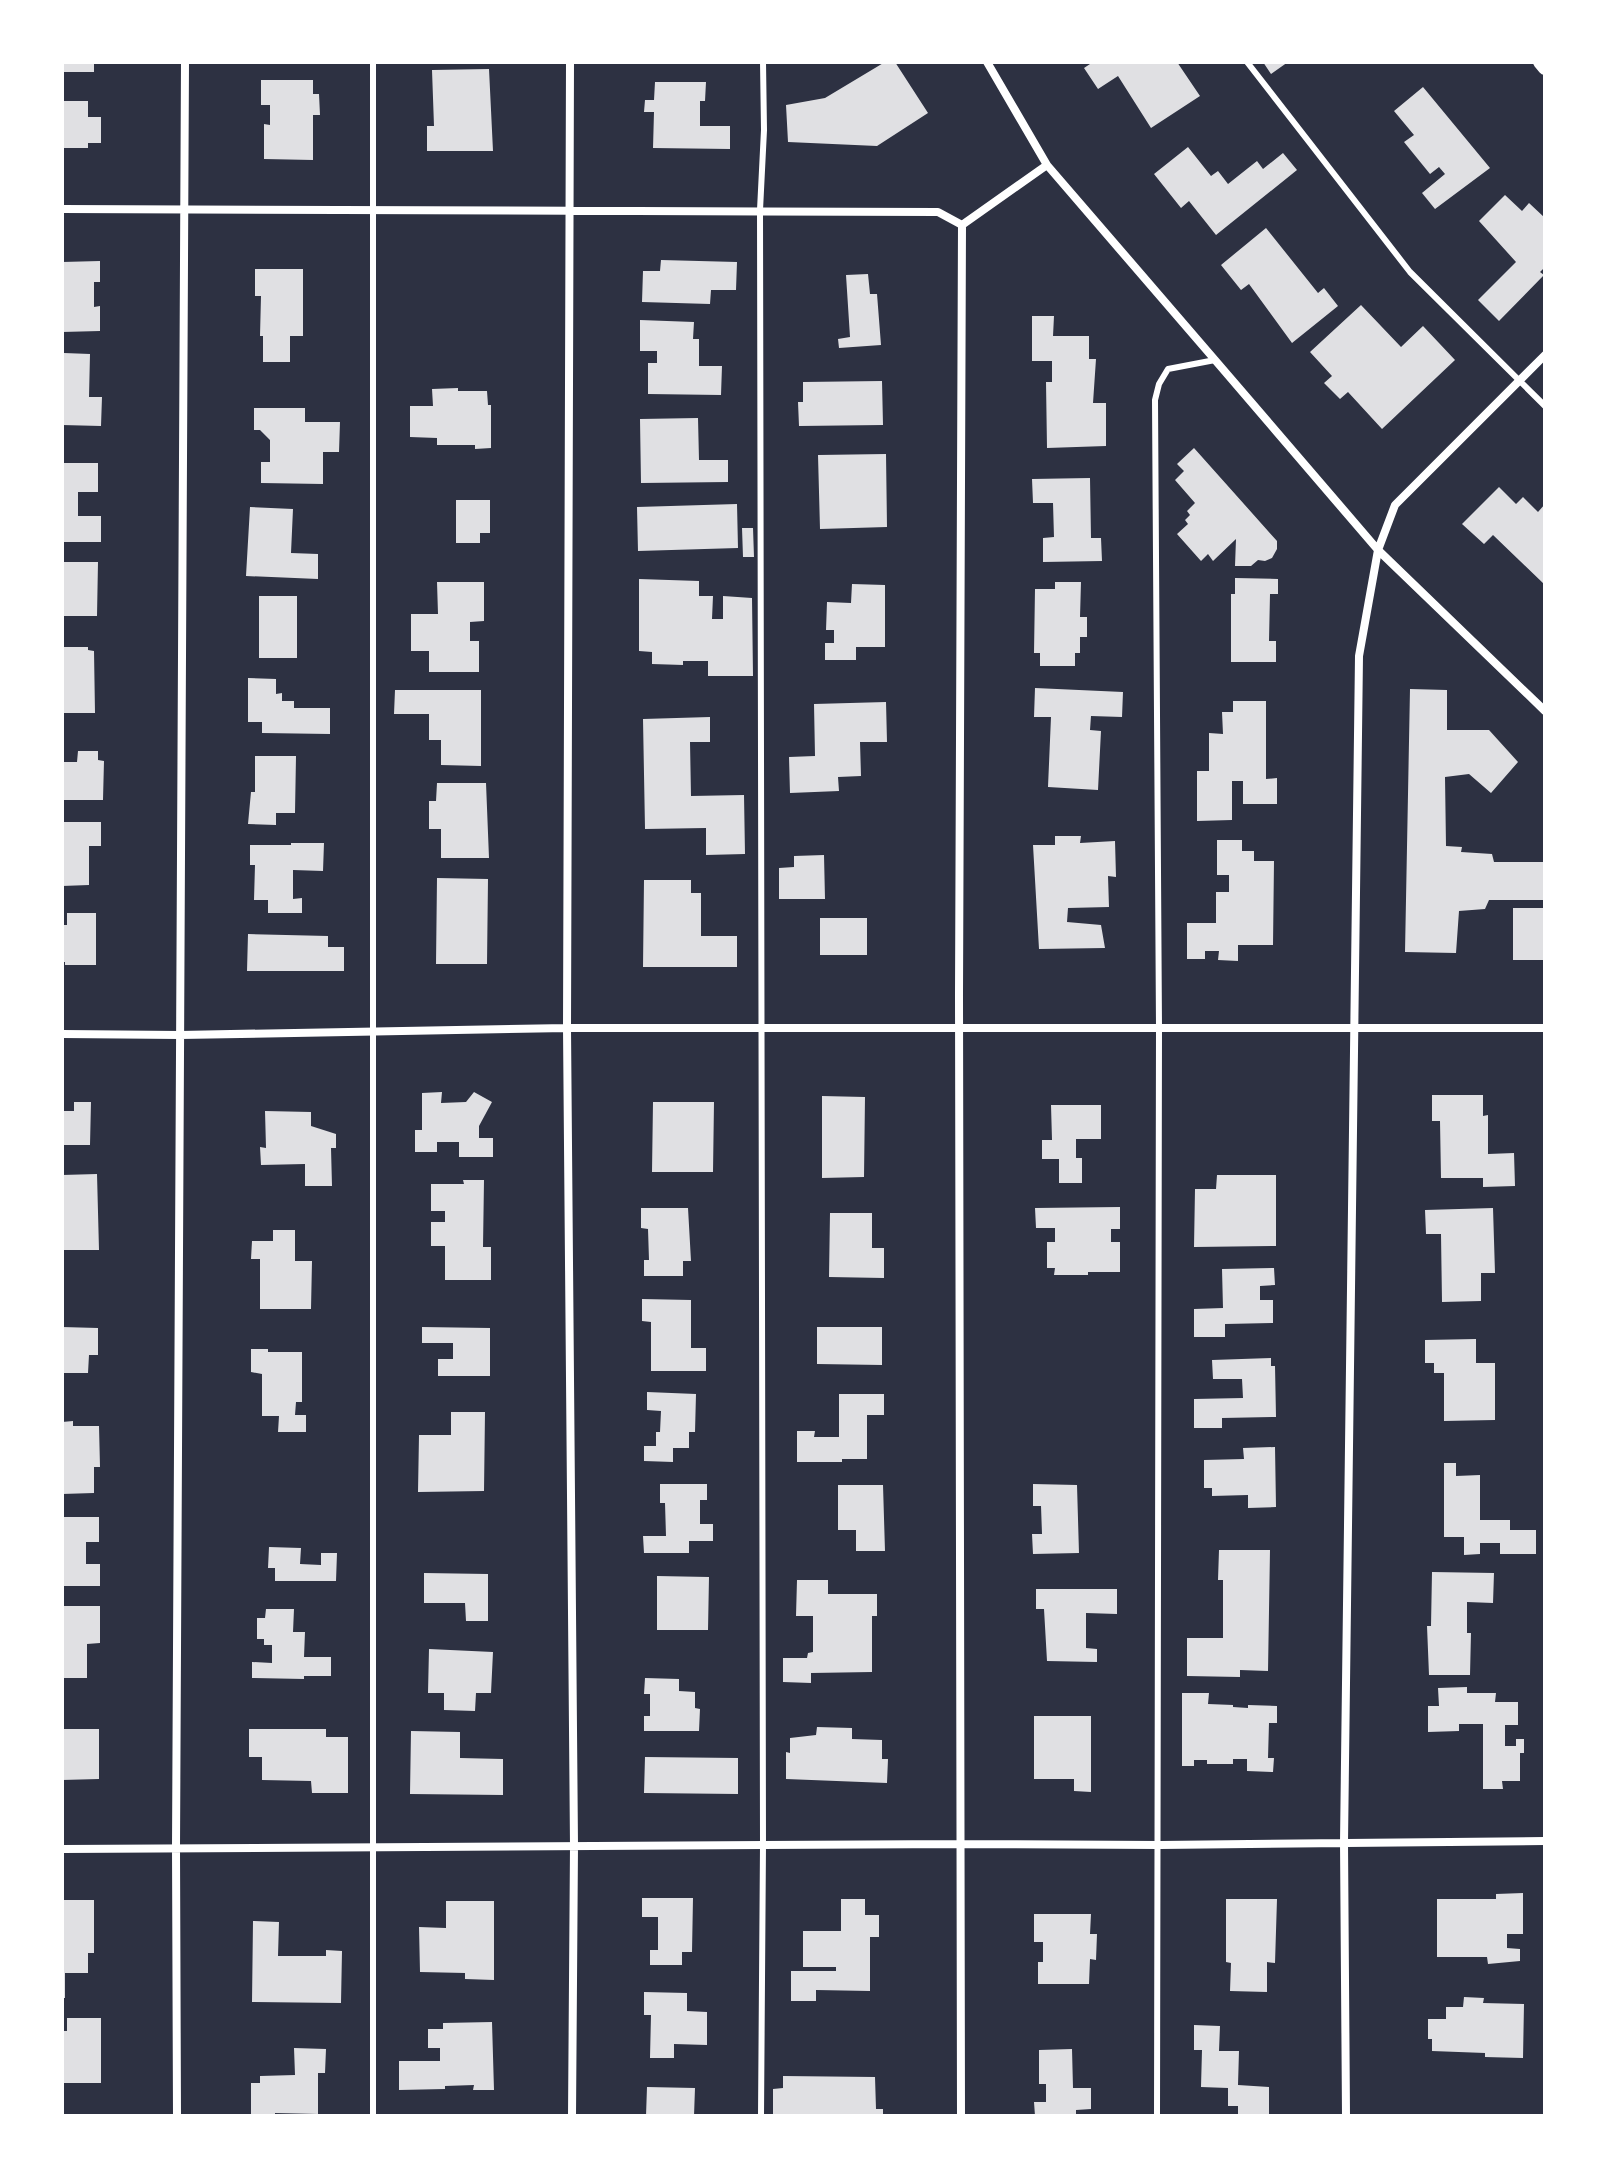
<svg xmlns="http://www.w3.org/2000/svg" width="1607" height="2178" viewBox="0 0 1607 2178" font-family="'DejaVu Sans',sans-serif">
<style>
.building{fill:#e0e0e3}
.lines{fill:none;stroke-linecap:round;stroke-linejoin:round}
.service{stroke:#fff;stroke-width:6}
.minor{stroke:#fff;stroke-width:8}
.tertiary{stroke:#fff;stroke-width:14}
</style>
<rect width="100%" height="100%" fill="#2d3142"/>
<path class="building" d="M62,62H94V72H62Z
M885,62H895L928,113L877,146L788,142L786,105L825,98Z
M1093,62H1177L1200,96L1151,128L1118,76L1098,89L1084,68Z
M1263,62H1288L1271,74Z
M489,69L493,151H427V126H434L432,70Z
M261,80H313V94H319L320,115H313V160L264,159V124L270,125V105H261Z
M655,82H706L705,101H700V126H730V149L653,148L654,112H644L645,100H654Z
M1423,87L1490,168L1435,209L1422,193L1445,174L1439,167L1430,174L1404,142L1414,135L1394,111Z
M62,101H88V117H101V143H88V148H63Z
M1188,147L1211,176L1218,171L1228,184L1257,161L1263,169L1283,153L1297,170L1216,235L1189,201L1181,208L1154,174Z
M1505,195L1522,211L1529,203L1545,218V267L1540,272L1544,275L1499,321L1478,300L1516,262L1479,221Z
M1266,228L1318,293L1324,288L1338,306L1292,343L1249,284L1241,290L1221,265Z
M661,260L737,262L736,290H711L710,304L642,302L643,271H660Z
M100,261V282H94V307L100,306V331L62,332V262Z
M255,269H303V336H290V362H263V336H260L261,296H255Z
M868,274L870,294H877L881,345L839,348L838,339L850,337L846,275Z
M1361,305L1401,347L1423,326L1455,360L1382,429L1348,392L1340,399L1324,383L1332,376L1310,352Z
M1032,316H1054L1053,336H1089V359H1096L1093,403H1106V446L1047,448L1046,382H1052V361H1032Z
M640,320L694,322L693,339H699V366H722L721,395L648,394V363H657V351H640Z
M64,353L90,354L89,397H102L101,426L62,425Z
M882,381L883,425L799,426L798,402H803V382Z
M458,388V391H487L488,405H491V448L475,449V445H437V438L410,437V406H433L432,389Z
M254,408H305V422H340L339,452H323V484L261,483V462H270V440L260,430H254Z
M698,418L699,460H728V482L641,483L640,419Z
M1194,448L1277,541V549L1272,558L1265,561L1258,560L1251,566H1235L1236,539L1213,561L1208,554L1201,561L1177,534L1188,524L1185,520L1190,515L1187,511L1195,503L1175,480L1184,471L1177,464Z
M886,454L887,527L820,529L818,455Z
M62,463H98V492H78V516H101V542H62Z
M1090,478L1091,538H1101L1102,561L1043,562V538L1054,537L1053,503H1033L1032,479Z
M1499,487L1516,504L1523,497L1538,512L1545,504V585L1493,535L1484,544L1462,524Z
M456,500H490V533H480V543H456Z
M737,504L738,548L638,551L637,507Z
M250,507L293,509L291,553L318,554V579L246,576Z
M742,528H753L754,557H743Z
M62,562H98L97,616H62Z
M1235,578L1278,579V594H1270L1269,641H1276V662H1231V594H1235Z
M639,579L699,581V596H713L712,619H723V596L752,598L753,676H708V661H683V665L652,664V652L639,651Z
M437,582H484V621L470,622V641H479V672H429V651H411V614H438Z
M1055,582H1081L1080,617H1087V637H1080V653H1075V666H1040V653H1034L1035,589H1055Z
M852,584L885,585V647H856V660H825V643H834V630H826L827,602L851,603Z
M259,596H297V658H259Z
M62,647H88V650L94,651L95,713H62Z
M248,678L276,679V694L282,693V701H294V708H330V734L262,733V722H248Z
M1035,688L1123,692L1122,717L1091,716L1090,730L1101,731L1098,790L1048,787L1051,717H1034Z
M1410,689L1447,690V730H1489L1518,762L1491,793L1469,774L1445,777L1446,846L1462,847L1461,852L1492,854L1494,862H1545V900H1489L1485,909L1459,911L1456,953L1405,952Z
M395,690H481V766L441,765V740H429V714H394Z
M1233,701H1266V779L1277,778V804H1243V781H1232V820L1197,821V771H1209V733L1223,734L1222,712H1233Z
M886,702L887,742H860L861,776L838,777L839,791L790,793L789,757L815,756L814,704Z
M710,717V742H690L691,796L744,795L745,854L706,855V828L645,829L643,719Z
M78,751H98V760L104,761L103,800H62V762H77Z
M255,756H296L295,813H276V825L248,824L251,792H255Z
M437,783H486L489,858H441V829H429V801H436Z
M62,822H101V846H89V885L62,886Z
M1055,836H1081L1080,843L1115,841L1116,877L1108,876L1109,907L1068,908L1067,922L1101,925L1105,948L1039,949L1033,845H1055Z
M1217,840H1242V851H1254V861H1274L1273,945H1238V961L1218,960L1219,951H1205V959H1187V923H1216V892H1229V875H1217Z
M291,843H324L323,871L293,870V899L302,898V913H268V900H254L255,865H250V845H291Z
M824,855L825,899H779V868L794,867V856Z
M437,878L488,879L487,964H436Z
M644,880H691V893H701V936H737V967H643Z
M1513,908H1545V960H1513Z
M67,913H96V965H65V962H62V925H67Z
M820,918H867V955H820Z
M248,934L328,936V947H344V971H247Z
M442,1092L441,1103L466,1102L474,1092L492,1102L479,1126V1138H493V1157H459V1142H437V1152H415V1130H422V1093Z
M1432,1095H1483V1116L1488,1115V1154L1514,1153L1515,1186L1483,1187V1178H1441L1440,1121H1432Z
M822,1096L865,1097L864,1177L822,1178Z
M74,1102H91L90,1145H62V1111H74Z
M653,1102H714L713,1172H652Z
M1051,1105H1101V1139H1076V1158H1082V1183H1059V1159H1042V1140H1052Z
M265,1111L311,1112V1126L336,1134V1148H331L332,1186H305V1164L261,1165L260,1147L266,1148Z
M97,1174L99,1250H62V1175Z
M1217,1175H1276V1246L1194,1247L1195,1189H1216Z
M463,1180H484L483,1247H491V1280H445V1246H431V1222H445V1211H431V1184H464Z
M1120,1207V1229H1111V1242H1120V1272H1088V1275H1054L1055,1268H1047V1242H1055V1228H1036L1035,1208Z
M641,1208H688L691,1261H683V1276H644V1260H649L648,1229L641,1228Z
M1493,1208L1495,1273H1481V1301L1442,1302L1441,1234H1426L1425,1210Z
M830,1213H872V1248H884V1278L829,1277Z
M273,1230H295V1261H312L311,1309H260V1259H251L252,1241H273Z
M1274,1268L1275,1285L1260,1286V1300H1273V1323L1225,1324V1337H1194V1309L1223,1308L1222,1269Z
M642,1299L691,1300V1348H706V1371H651V1322L642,1321Z
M62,1327L98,1328V1355H89L88,1373H62Z
M422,1327L490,1328V1376H438V1359H453V1343H422Z
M817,1327H882V1365L817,1364Z
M1476,1339V1363H1495V1420L1444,1421V1373H1434V1363H1425V1340Z
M251,1349H268V1352H302V1402H296L295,1415H306V1432H278L279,1416H262V1374L251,1372Z
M1271,1358V1366H1275L1276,1417L1222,1418V1428H1194V1399L1243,1398L1242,1379H1213L1212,1360Z
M647,1392L696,1394L695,1432H689V1448H673V1462L644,1461V1446H656V1432H660L661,1411L647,1410Z
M839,1394H884V1415H867V1459H842V1462H797V1431H815L814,1437H839Z
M451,1412H485L484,1491L418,1492L419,1435H451Z
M73,1421V1426H99L100,1467H94V1493L62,1494V1422Z
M1275,1447L1276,1507L1248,1508V1495L1212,1496V1488H1204V1460L1244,1459L1243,1448Z
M1444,1463H1456V1476L1480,1475V1520H1510V1530H1536V1554H1500V1543H1480V1554L1464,1555V1537H1444Z
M660,1484H707V1500H700V1524H713V1541H689V1553H644L643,1536H666L665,1503H660Z
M1033,1484L1077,1485L1079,1553L1033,1554L1032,1534H1042L1041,1506H1033Z
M838,1485H883L885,1551H856V1530H838Z
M62,1517H99V1542H86V1564H100V1586H62Z
M269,1547L301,1548L300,1564L321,1565V1553H337L336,1581H275V1568H268Z
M1219,1550H1270L1268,1671L1240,1670V1677L1187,1676V1638H1223V1580H1218Z
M1432,1572L1494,1573L1493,1603L1467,1602V1633H1471L1470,1675H1429L1427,1626H1431Z
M424,1573L488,1574V1621H466L465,1603H424Z
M657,1576L709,1577L708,1630H657Z
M797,1580H828V1594H877V1616H872V1672L811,1673V1683L783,1682V1658H807L808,1653L813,1652V1616H796Z
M1036,1589H1117V1614L1086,1613V1648L1097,1649V1662L1047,1661L1044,1609H1036Z
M62,1606H100V1643L87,1644V1678H62Z
M266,1609H294L293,1632H305L304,1657H331V1676H304V1679L252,1678V1662L272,1663V1645H264V1639H257V1618H265Z
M429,1649L493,1652L491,1693H476L475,1711L444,1710V1693H428Z
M645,1678L679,1679V1691L695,1692V1708L700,1709L699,1731H644V1716H650V1694H644Z
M1467,1687V1693H1496L1495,1702H1518V1725H1505V1746H1516V1739H1524V1753H1520V1781H1502L1503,1789H1483V1724H1459V1731L1428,1732V1706H1439L1438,1688Z
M1182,1693H1209L1208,1704L1233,1705V1707L1248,1708V1705L1277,1706V1723H1269L1268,1758H1274L1273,1772L1247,1771V1759H1233V1764H1207V1760H1194V1766H1182Z
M1034,1716H1091V1792L1074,1791V1779H1034Z
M817,1727L852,1728V1739L882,1740V1759H888L887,1783L786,1779V1752L790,1753V1738L816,1735Z
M62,1729H99V1779L62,1780Z
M249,1729H326V1737H348V1793H312L311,1781L262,1780V1757H249Z
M411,1731L460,1732V1758L503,1759V1795L410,1794Z
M645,1757L738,1758V1794L644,1793Z
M1523,1893V1934H1507V1948L1520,1949V1961L1488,1964L1487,1957H1437V1899H1496V1894Z
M642,1898H693L692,1952H682V1965H650V1950H658V1917H642Z
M841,1899H865V1915H879V1937H870V1991L816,1990V2001H791V1971H836V1967H803V1931H841Z
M1226,1899H1277L1275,1963L1267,1962V1992L1230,1991L1231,1963L1226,1962Z
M62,1900H94V1953H88V1973H65V1998H62Z
M446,1901H494V1980L465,1979V1973L420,1972L419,1927L446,1928Z
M1034,1914H1091L1090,1934H1097L1096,1960L1090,1959L1089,1984H1038V1962H1043V1942H1034Z
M253,1921L279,1922L278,1956H326V1950L342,1951L341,2003L252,2002Z
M644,1992L687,1993V2011L707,2012V2045L674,2044V2058H650L651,2015H644Z
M1464,1997L1484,1998L1483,2003L1524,2004L1523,2058L1485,2057V2053L1432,2051V2039H1428V2019H1446V2007H1463Z
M67,2018H101V2083H62V2031H67Z
M492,2022L494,2090H473L474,2085L445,2086V2089L399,2090V2061H440V2048H428V2029H443V2023Z
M1194,2025L1220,2026L1219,2051H1239L1238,2085L1269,2087V2116H1238V2106H1228V2088L1201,2087L1202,2050H1194Z
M294,2048L326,2049L325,2073H318V2114L275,2113V2116H251V2083H260V2076L295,2075Z
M1072,2049L1073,2088H1091V2109L1076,2110V2116H1035L1034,2102H1046V2084H1039V2050Z
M783,2076L875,2077L876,2109H883V2116H773V2089L783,2088Z
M647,2087L695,2088L694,2116H646Z"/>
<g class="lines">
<path class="service" d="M373,62V2116
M1247,62L1410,272L1545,406
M761,2116L763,1845L760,210L764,130L763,62
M1157,2116L1159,1028L1155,400L1159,384L1168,369L1215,360"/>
<path class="minor" d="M570,62L567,1028L574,1846L572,2116
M987,62L1047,165L1215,360L1378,550L1545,711
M62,209L938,212L962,225L1047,165
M62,1034L180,1035L567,1028H1545
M62,1849L963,1844L1160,1845L1545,1841
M177,2116L176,1848L185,62
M961,2116L959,996L962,225
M1346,2116L1344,1842L1359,656L1378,550L1395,505L1545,355"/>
<path class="tertiary" d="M1540,62L1545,68"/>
</g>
<rect width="1607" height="2178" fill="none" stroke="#ffffff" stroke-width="128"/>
</svg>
